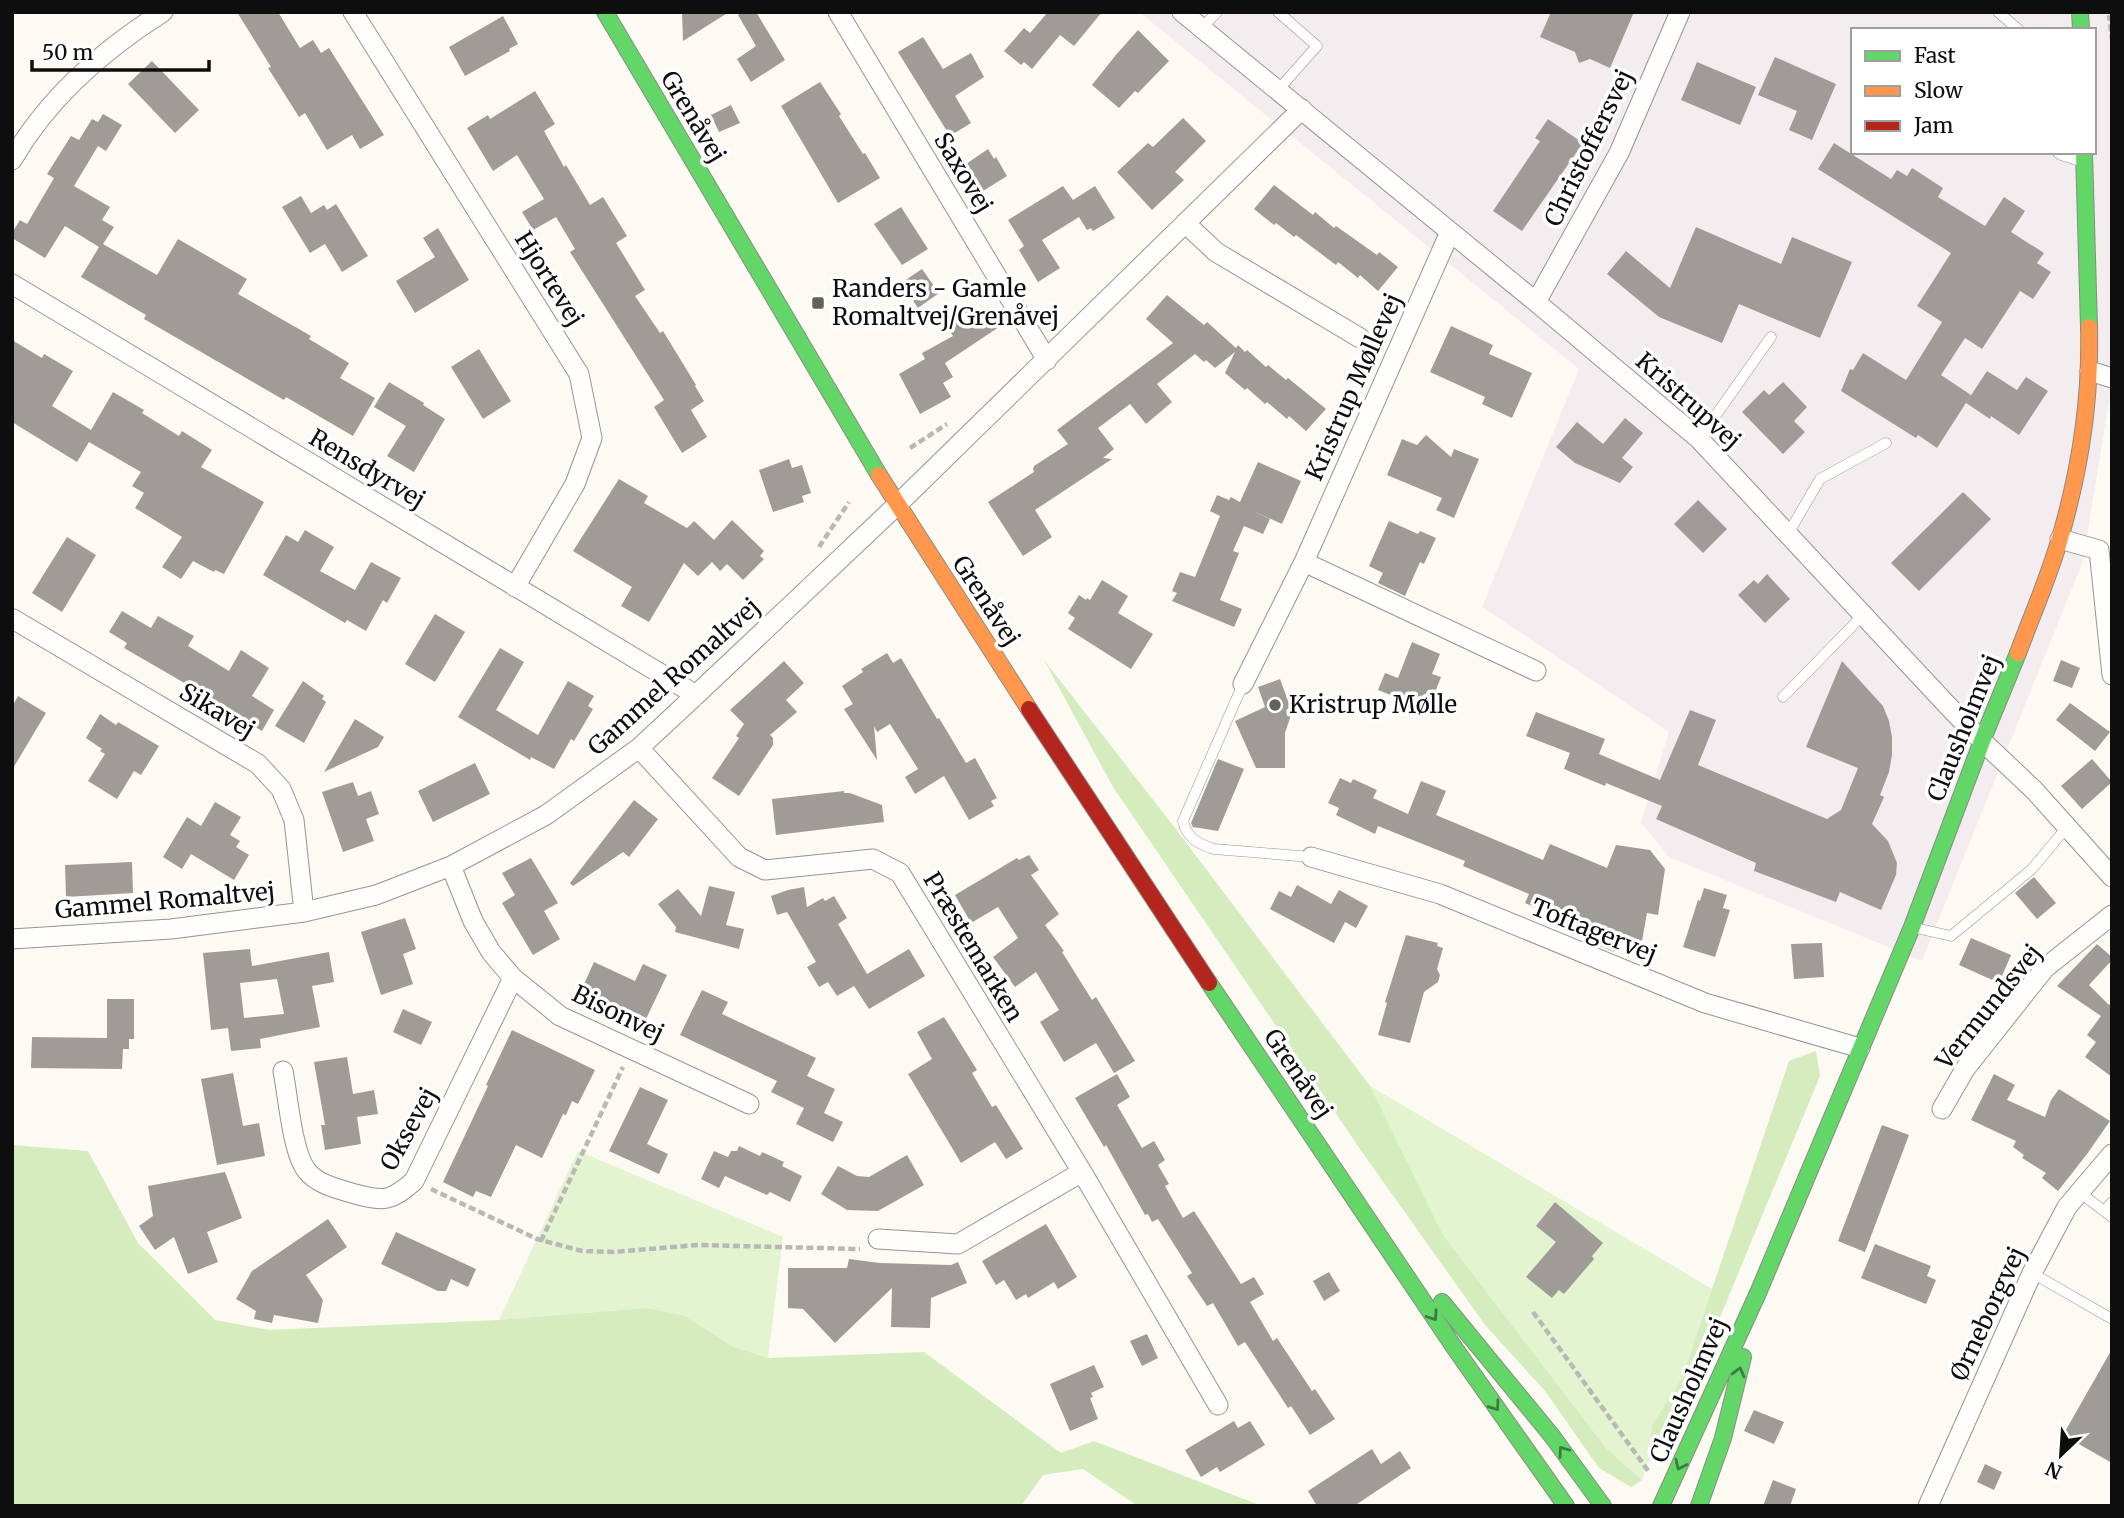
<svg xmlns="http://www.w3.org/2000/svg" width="2124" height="1518" viewBox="0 0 2124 1518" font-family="Merriweather,serif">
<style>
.industrial{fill:#f4edf0;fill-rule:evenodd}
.green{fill:#e4f3d0}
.forest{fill:#d4ecbe}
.building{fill:#9f9c98;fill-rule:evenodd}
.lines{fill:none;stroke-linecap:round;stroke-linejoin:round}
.lane-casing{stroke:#959491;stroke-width:11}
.street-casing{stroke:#959491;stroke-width:21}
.fast-casing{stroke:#8c8b87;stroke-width:18}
.slow-casing{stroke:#8c8b87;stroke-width:18}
.jam-casing{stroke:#8c8b87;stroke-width:18}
.path{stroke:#b8b8b6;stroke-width:4.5;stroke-dasharray:7 3.5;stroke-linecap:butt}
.lane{stroke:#fffefd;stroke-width:10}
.street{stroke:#fffefd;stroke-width:19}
.fast{stroke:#63d668;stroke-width:16}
.slow{stroke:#ff974d;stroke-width:16}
.jam{stroke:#b3261e;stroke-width:16}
.oneway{stroke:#3d7c40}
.poi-dot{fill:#61615e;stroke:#fff;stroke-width:2.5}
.labels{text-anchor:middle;stroke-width:7;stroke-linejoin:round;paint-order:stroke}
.street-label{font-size:24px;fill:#0e0e0e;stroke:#fff}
.poi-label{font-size:24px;fill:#0e0e0e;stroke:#fff;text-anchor:start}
</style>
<rect width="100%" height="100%" fill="#fcfaf2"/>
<path class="industrial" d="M1139,12H2111L2112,358L2110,395L2083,561L1922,961L1669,857L1641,822L1669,732L1482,607L1579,369ZM1853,30H2094V152H1853Z"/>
<path class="green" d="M1370,1086L1712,1289L1682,1378L1652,1425L1648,1462L1642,1480L1606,1448L1443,1235Z
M578,1151L783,1237L768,1358L732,1346L683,1315L646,1308L499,1320Z"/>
<path class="forest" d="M1044,660L1175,828L1370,1086L1443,1235L1606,1448L1642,1480L1631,1487L1599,1468L1545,1391L1485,1325L1360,1149L1113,787Z
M1816,1051L1820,1076L1672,1433L1648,1462L1652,1425L1682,1378L1789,1061Z
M12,1145L88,1151L138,1243L215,1320L269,1330L499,1320L646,1308L683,1315L732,1346L768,1358L924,1352L1061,1453L1094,1441L1262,1506H1138L1083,1469L1043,1475L1021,1506H12Z"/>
<path class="building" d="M237,12H278L300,48L313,40L321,53L329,48L384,135L360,149L352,135L327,150L305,113L299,117L268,68L271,67Z
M682,12H729L683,41Z
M742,12H756L785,60L751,82L737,59L756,46L738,15Z
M1048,12H1102L1074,46L1060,35L1032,69L1024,62L1021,65L1004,51L1024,28L1030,33Z
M1551,12H1634L1610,68L1590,59L1579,63L1575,52L1540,37Z
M503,16L518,44L509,49L510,51L465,76L449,47Z
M1138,30L1169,61L1138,93L1135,91L1119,108L1092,85L1115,56Z
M923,37L943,69L971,53L984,77L955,96L971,123L950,136L898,52Z
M1775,57L1836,84L1812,140L1789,130L1797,111L1758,95Z
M152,61L199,110L175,133L128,84Z
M1697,62L1756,87L1740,125L1681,100Z
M820,82L841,114L839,116L863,154L865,153L880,178L838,203L781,106Z
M535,91L555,124L544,131L564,167L566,165L590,205L603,197L627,236L616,243L645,290L635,296L660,333L663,331L696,385L695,386L704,401L691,410L707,437L682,453L654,407L664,400L570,252L575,249L556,217L533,230L522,212L544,199L517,155L493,171L467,128L488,115L490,119Z
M731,105L740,123L719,132L711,115Z
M103,114L122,125L106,151L98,146L74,186L110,207L102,220L114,227L103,244L157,275L178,239L247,279L238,294L311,336L309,339L349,363L340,378L375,398L353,436L286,397L284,400L144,319L146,315L81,277L99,247L65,226L45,258L12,238V233L20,220L27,224L54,178L47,174L71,136L79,140L92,119L98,122Z
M1183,118L1206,141L1175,172L1184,180L1152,210L1117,172L1148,143L1153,147Z
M1548,119L1583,143L1522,231L1493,211L1540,141L1535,138Z
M1834,143L1891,179L1897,170L1907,176L1912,168L1943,188L1938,197L1985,226L2004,197L2025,211L2011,232L2044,253L2037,263L2051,272L2033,299L2020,291L1982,349L1965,338L1941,375L1971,395L1937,448L1918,435L1916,438L1841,391L1850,369L1853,370L1863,353L1906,380L1942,322L1917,306L1951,253L1818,169Z
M988,149L994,159L996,157L1007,176L983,191L966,164Z
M1274,185L1313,215L1315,212L1334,228L1336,226L1377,255L1379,252L1398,267L1378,291L1360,275L1358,278L1338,262L1336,265L1296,235L1294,237L1276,223L1274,225L1254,209Z
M1063,186L1073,200L1095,186L1115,218L1093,231L1091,228L1087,230L1079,217L1042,240L1060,268L1038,282L1019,250L1024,246L1008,220Z
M301,196L311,213L324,205L327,210L336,204L368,256L342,272L325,244L310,253L282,207Z
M901,207L928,249L902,265L874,224Z
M1696,227L1781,264L1792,237L1852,262L1820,338L1739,304L1722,343L1659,317L1607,274L1626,251L1670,288Z
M438,228L469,280L415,313L396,281L435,257L423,238Z
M922,269L939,293L918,308L901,283Z
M1167,295L1204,325L1207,322L1236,348L1238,345L1245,352L1247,350L1266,367L1268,365L1286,380L1288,378L1326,409L1306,431L1289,416L1287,419L1267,402L1265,404L1247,388L1245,390L1225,373L1235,352L1215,368L1206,360L1204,362L1195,354L1157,384L1172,402L1146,424L1130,404L1098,428L1114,449L1103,458L1112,459L1035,510L1052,537L1023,556L988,502L1034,472L1033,469L1034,466L1068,444L1057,430L1173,343L1146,319Z
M963,304L976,323L998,311L1005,323L945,363L953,377L943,383L951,397L920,414L899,374L925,359L922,353L953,336L942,319Z
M1451,326L1493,345L1489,354L1532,373L1512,418L1482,404L1485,397L1430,372Z
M12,340L42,358L44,354L73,371L52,406L91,430L113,392L144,410L142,413L179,436L182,431L212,450L201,467L264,502L224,574L215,570L214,572L193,561L181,579L162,567L182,537L135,508L144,493L132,486L141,472L89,442L77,462L12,422Z
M479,349L511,401L483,419L451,367Z
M1987,371L2017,390L2026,377L2048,391L2019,435L1991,416L1990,419L1966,403Z
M389,382L424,403L423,405L445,419L414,472L387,456L406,426L374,407Z
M1783,382L1807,407L1794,421L1805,432L1783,454L1742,412L1764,390L1769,395Z
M1625,418L1643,433L1622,458L1633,467L1620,483L1575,463L1556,447L1577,422L1603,444Z
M1426,435L1451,457L1454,449L1479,459L1454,518L1436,510L1442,498L1387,475L1402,439L1417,445Z
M789,459L792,468L802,465L811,493L802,496L804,502L773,512L759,470Z
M1258,462L1301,481L1282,524L1251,510L1270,519L1263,534L1244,526L1233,551L1239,553L1220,600L1242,609L1234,627L1172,601L1177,593L1172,591L1180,572L1195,577L1220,516L1210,511L1217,495L1229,500L1231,497L1240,502Z
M619,479L648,496L644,503L687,528L694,521L714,540L732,520L764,551L760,556L764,559L743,580L727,564L720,571L712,562L698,576L684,563L649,622L621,606L632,587L573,551Z
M1963,492L1991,519L1919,591L1891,563Z
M1698,500L1727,529L1703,553L1674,524Z
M1389,521L1418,534L1420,531L1436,538L1424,564L1420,562L1405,596L1378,583L1383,573L1369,566Z
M305,530L334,547L320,571L355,590L371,562L401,578L387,603L383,600L366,631L347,620L345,623L263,575L286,535L298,542Z
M67,537L96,555L62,612L32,593Z
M1767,574L1790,599L1765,623L1738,595L1754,580L1758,584Z
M1102,580L1128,596L1118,613L1153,634L1131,669L1068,629L1075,618L1068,613L1079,595L1086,600L1087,598L1090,600Z
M122,611L151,628L158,616L194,636L188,646L229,671L241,650L269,668L252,696L274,710L262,731L212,699L124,648L127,643L109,632Z
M435,614L465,632L435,682L405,664Z
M1412,642L1440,654L1432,674L1441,677L1428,710L1378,690L1385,673L1398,678Z
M500,648L524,662L496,710L538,735L568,681L594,696L588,706L593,709L574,741L571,739L554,769L531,757L530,760L458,717Z
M887,653L893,663L901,658L937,719L939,718L966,763L975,758L997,798L991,801L994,806L969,820L944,776L915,794L905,777L918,769L890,724L877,732L874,726L877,760L844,709L853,704L842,686L863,672L861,669Z
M2061,660L2080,668L2072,688L2053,681Z
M784,661L804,683L786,700L797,712L770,735L773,738V745L739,796L712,778L739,738L736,736L744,724L730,710Z
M1842,661L1883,706L1889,721L1892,737V755L1889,772L1880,795L1884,797L1872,824L1888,841L1897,863L1896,875L1881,910L1840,892L1836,902L1754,871L1756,863L1656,819L1662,806L1606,783L1605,786L1564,769L1570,753L1526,736L1536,712L1605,739L1599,754L1660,780L1690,710L1716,720L1698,765L1827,819L1841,810L1858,768L1806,747Z
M1280,679L1292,712L1285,733V768H1256L1235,721L1265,707L1258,687Z
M303,681L324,696L322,699L326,702L304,743L275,726Z
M18,696L46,713L12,770V707Z
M2070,703L2110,732L2095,751L2056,720Z
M100,714L116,725L118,722L159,746L141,775L134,771L117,799L88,781L105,754L100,751L102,749L86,738Z
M355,719L384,737L378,747L324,772Z
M1218,759L1244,769L1218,831L1193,827L1191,823Z
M2092,759L2112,782L2082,809L2061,786Z
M475,763L490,794L433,822L418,791Z
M1340,778L1351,783L1353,779L1377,790L1373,798L1408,814L1421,781L1446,791L1436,815L1543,860L1550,844L1607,868L1616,845L1650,850L1665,869L1658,915L1647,913L1642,941L1617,937L1614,952L1597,945L1599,936L1525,903L1529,894L1463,866L1465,861L1378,826L1375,834L1336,815L1339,808L1328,803Z
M353,782L358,796L371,791L379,814L366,819L374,841L343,852L322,792Z
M844,791V793H850L882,805L884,822L776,835L772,799Z
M634,800L658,819L629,857L623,852L573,886L570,883Z
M215,802L241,817L230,835L240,841L236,847L249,855L234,880L191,854L182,869L163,857L187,817L201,826Z
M1029,855L1039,870L1031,875L1059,914L1045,925L1064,951L1062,952L1092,1000L1096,997L1135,1061L1114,1073L1096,1043L1064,1062L1040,1022L1059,1010L1036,972L1015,987L993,957L1018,938L998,907L971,923L955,895L1017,858L1019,860Z
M531,858L558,903L544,911L560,939L533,955L502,903L515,895L502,873Z
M132,862L133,893L66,897L65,865Z
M2034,877L2056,903L2037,919L2015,893Z
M1297,885L1331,904L1339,890L1368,906L1356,928L1345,922L1334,943L1270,909L1279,891L1291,897Z
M709,886L735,892L726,925L744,929L739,949L675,932L676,927L658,904L678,889L701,916Z
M804,887L807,907L823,898L825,901L834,896L847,918L838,924L867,974L909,949L925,976L869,1009L854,986L837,996L828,982L819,987L807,967L816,962L787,912L777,915L771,896L788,890Z
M1704,888L1727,895L1723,908L1730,910L1715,957L1683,947L1698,900L1700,901Z
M405,918L416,949L403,954L413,984L381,995L361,932Z
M1406,935L1438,943L1437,946L1443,948L1437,969L1440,975L1438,982L1424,992L1410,1043L1378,1035L1387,1003L1385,1002Z
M1971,938L2011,955L1999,983L1959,965Z
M1822,943L1824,977L1794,979L1791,944Z
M2097,944L2112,957V960L2089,985L2109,1005L2112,1002V1077L2085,1057L2096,1042L2087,1035L2101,1016L2057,986Z
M250,949L252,966L329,952L334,982L312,986L320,1027L260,1039L261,1048L231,1051L228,1028L211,1030L203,953ZM277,979L284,1014L244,1018L240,983Z
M594,962L635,981L643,964L667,975L645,1021L581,991Z
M702,990L728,1002L722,1014L816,1058L807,1076L835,1089L824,1113L843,1122L833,1142L796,1124L804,1108L771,1092L777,1081L680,1035Z
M107,999H134V1039H129V1049H123L122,1069L31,1068L32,1037L107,1038Z
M403,1009L432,1022L421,1045L393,1032Z
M944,1017L977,1070L972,1073L992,1107L996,1105L1023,1149L1006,1159L995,1142L961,1163L908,1074L932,1059L917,1032Z
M512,1030L595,1070L578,1104L572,1101L566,1115L563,1114L542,1158L516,1145L491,1197L476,1191L473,1197L443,1182L488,1086L486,1085Z
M347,1057L353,1094L374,1090L378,1114L357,1117L361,1144L325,1150L321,1125H325L314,1062Z
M233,1073L243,1126L259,1123L265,1156L217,1165L201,1079Z
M1117,1074L1130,1097L1117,1105L1142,1148L1154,1141L1165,1160L1158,1165L1169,1184L1165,1186L1183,1218L1194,1211L1241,1284L1254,1277L1264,1294L1250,1302L1273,1341L1277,1338L1312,1391L1315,1389L1335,1419L1310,1435L1291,1406L1288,1408L1245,1342L1238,1346L1213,1303L1207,1306L1187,1276L1192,1273L1158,1219L1152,1222L1148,1214L1145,1215L1106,1145L1104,1147L1075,1098Z
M1994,1074L2015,1085L2007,1100L2045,1117L2051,1100L2059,1089L2110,1121L2087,1154L2058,1191L2042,1178L2046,1173L2022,1158L2024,1155L2013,1147L2016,1141L1971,1120Z
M640,1087L668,1100L647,1144L668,1154L659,1174L609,1151Z
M1882,1125L1909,1135L1865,1252L1838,1241Z
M739,1146L760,1156L762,1152L784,1162L782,1166L802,1176L790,1202L770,1192L767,1195L725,1176L719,1188L701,1179L714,1151L728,1157L731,1151H737Z
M907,1155L924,1185L878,1211L847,1210L821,1194L838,1166L857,1176L869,1177Z
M225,1172L242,1218L207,1232L218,1262L188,1274L174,1237L155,1250L139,1226L153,1216L148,1186Z
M1555,1202L1603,1243L1592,1256L1594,1259L1564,1294L1559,1290L1552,1298L1526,1277L1556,1242L1536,1226Z
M328,1219L347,1247L306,1275L323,1300L318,1323L274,1315L272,1323L254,1319L256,1311L236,1299L252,1271Z
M1046,1224L1077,1277L1058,1289L1054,1282L1028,1298L1026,1294L1016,1300L1004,1280L996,1285L982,1261Z
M396,1232L476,1269L468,1287L451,1279L446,1291H438L381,1264Z
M1875,1244L1931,1266L1927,1276L1936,1280L1926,1304L1861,1278Z
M849,1259L880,1263L951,1265L958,1262L967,1283L931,1298L930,1328L891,1327L892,1288L835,1343L803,1309L788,1308V1268H847Z
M1329,1272L1340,1291L1324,1301L1313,1281Z
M1147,1334L1158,1358L1142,1366L1130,1341Z
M2112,1349V1463L2063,1435Z
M1094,1365L1104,1387L1091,1393L1093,1397L1090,1398L1098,1419L1070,1431L1050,1384Z
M1754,1410L1784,1422L1774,1444L1744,1431Z
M1234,1421L1238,1428L1250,1421L1265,1445L1220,1472L1217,1467L1201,1477L1185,1450Z
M1372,1449L1381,1464L1400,1451L1411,1468L1354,1506H1317L1308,1491Z
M1985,1464L2002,1472L1994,1490L1977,1482Z
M1773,1480L1796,1489L1790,1506H1763Z"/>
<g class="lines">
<g class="lane-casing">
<path id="lane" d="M1998,12L2019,30
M1202,28L1217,12
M1278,90L1317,46L1278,12
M2057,152L2061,155L2080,161
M1699,439L1771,337
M1788,534L1820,479L1886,443
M1243,684L1183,821C1187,838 1198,844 1214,849L1311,857
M1783,697L1863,615
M1916,928L1951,936L2032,869L2067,827
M2079,1192L2112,1217
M2104,1211L2112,1202
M2032,1273L2112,1319"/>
</g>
<g class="street-casing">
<path id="street" d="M353,12L579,374L592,438L575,484L515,587
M838,12L1047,360
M1182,12L1536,302L1699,439L1949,707L1982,741L2034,790L2112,877
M12,160C48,98 103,50 163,12
M1185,223L1216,252L1360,338
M12,284L696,695
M1536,302L1619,153L1680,12
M2090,371L2112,378
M2060,539L2099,550L2112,675
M1304,562L1536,671
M13,619L258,764L281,789L294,820L304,912
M1243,684L1304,562L1450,232
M639,748L739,857L765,870L873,859L900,873L1082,1172L1218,1405
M1311,857L1440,894L1705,1003L1860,1048
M451,866L473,921L491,952L513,978L560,1016L749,1104
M12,939L171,929L304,912L376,895L451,866L546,815L639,748L696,695L897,505L1302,109
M283,1071C288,1095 292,1153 307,1171C318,1185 339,1189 355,1194C385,1202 391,1201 414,1181L513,978
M1942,1109L1965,1069L2045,968L2112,915
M878,1239L958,1244L1082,1172
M1928,1506L2032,1273L2067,1207L2112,1154"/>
</g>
<g class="fast-casing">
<path id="fast" d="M605,12L879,475
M2080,12L2081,30
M2084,152L2089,327
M1209,983L1456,1350L1566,1506
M1442,1302L1552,1436L1603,1506
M1661,1506L1758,1293L1912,927L1982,741L2018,653
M1699,1506L1723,1438L1743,1357"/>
</g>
<g class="slow-casing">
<path id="slow" d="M879,475L1029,709
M2018,653C2032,615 2049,577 2060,538C2080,470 2091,398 2089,327"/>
</g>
<g class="jam-casing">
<path id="jam" d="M1029,709L1209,983"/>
</g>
<path class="path" d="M2112,18L2109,17L2112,39
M910,448L947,424
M819,547L849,502
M431,1189L537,1239L582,1251L614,1252L697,1245L860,1249
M541,1241L623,1067
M1533,1312L1649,1472"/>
<use href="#lane" class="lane"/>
<use href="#street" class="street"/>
<use href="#fast" class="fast"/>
<use href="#slow" class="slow"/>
<use href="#jam" class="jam"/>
</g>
<defs><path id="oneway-chevron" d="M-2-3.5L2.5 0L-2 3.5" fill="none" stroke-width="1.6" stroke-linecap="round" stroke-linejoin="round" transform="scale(1.75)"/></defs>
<g class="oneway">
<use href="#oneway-chevron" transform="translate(1433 1316) rotate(56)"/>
<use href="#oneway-chevron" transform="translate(1739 1372) rotate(-76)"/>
<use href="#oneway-chevron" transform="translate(1495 1406) rotate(55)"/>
<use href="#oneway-chevron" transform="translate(1563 1451) rotate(-126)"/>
<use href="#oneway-chevron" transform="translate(1680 1465) rotate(115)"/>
</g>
<g class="poi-dot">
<rect x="811" y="296" width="14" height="14" rx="3.5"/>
<circle cx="1275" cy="705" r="7"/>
</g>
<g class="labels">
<g class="street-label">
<text transform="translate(693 117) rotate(59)" y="8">Grenåvej</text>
<text transform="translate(1589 148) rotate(-64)" y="8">Christoffersvej</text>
<text transform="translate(963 173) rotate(59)" y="8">Saxovej</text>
<text transform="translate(549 279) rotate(58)" y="8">Hjortevej</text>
<text transform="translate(1354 387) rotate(-66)" y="8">Kristrup Møllevej</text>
<text transform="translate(1688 401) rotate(42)" y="8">Kristrupvej</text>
<text transform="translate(367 469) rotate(31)" y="8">Rensdyrvej</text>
<text transform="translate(986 601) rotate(57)" y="8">Grenåvej</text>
<text transform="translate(674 677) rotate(-42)" y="8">Gammel Romaltvej</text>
<text transform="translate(217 711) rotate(31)" y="8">Sikavej</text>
<text transform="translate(1964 728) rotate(-68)" y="8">Clausholmvej</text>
<text transform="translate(165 901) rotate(-5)" y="8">Gammel Romaltvej</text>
<text transform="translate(1594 931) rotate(22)" y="8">Toftagervej</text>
<text transform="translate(973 947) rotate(59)" y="8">Præstemarken</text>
<text transform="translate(1989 1007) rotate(-51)" y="8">Vermundsvej</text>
<text transform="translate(618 1014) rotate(26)" y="8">Bisonvej</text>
<text transform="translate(1298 1074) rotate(56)" y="8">Grenåvej</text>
<text transform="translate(409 1129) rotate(-61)" y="8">Oksevej</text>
<text transform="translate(1988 1314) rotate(-65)" y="8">Ørneborgvej</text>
<text transform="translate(1689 1390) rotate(-66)" y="8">Clausholmvej</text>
</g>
<g class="poi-label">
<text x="832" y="297">Randers - Gamle<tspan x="832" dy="28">Romaltvej/Grenåvej</tspan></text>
<text x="1289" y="713">Kristrup Mølle</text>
</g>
</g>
<rect width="2124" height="1518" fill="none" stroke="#0e0e0e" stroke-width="28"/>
<rect x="1851" y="28" width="245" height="126" fill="#ffffff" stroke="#9f9f9f" stroke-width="2"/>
<rect x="1865" y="51" width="35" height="10" fill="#63d668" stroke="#9f9f9f" stroke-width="2"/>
<text x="1914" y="63" font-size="21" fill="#0e0e0e">Fast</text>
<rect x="1865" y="86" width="35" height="10" fill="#ff974d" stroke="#9f9f9f" stroke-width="2"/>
<text x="1914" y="98" font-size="21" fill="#0e0e0e">Slow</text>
<rect x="1865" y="121" width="35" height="10" fill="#b3261e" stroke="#9f9f9f" stroke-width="2"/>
<text x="1914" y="133" font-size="21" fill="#0e0e0e">Jam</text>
<g transform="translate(2061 1455) rotate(205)" stroke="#ffffff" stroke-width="5" paint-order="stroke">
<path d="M0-5L12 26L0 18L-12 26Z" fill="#0e0e0e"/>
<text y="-10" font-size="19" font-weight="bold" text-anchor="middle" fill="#0e0e0e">N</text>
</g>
<path d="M32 60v10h177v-10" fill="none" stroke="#0e0e0e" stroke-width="3.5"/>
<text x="42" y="60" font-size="21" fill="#0e0e0e" stroke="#ffffff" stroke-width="5" paint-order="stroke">50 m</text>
</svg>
